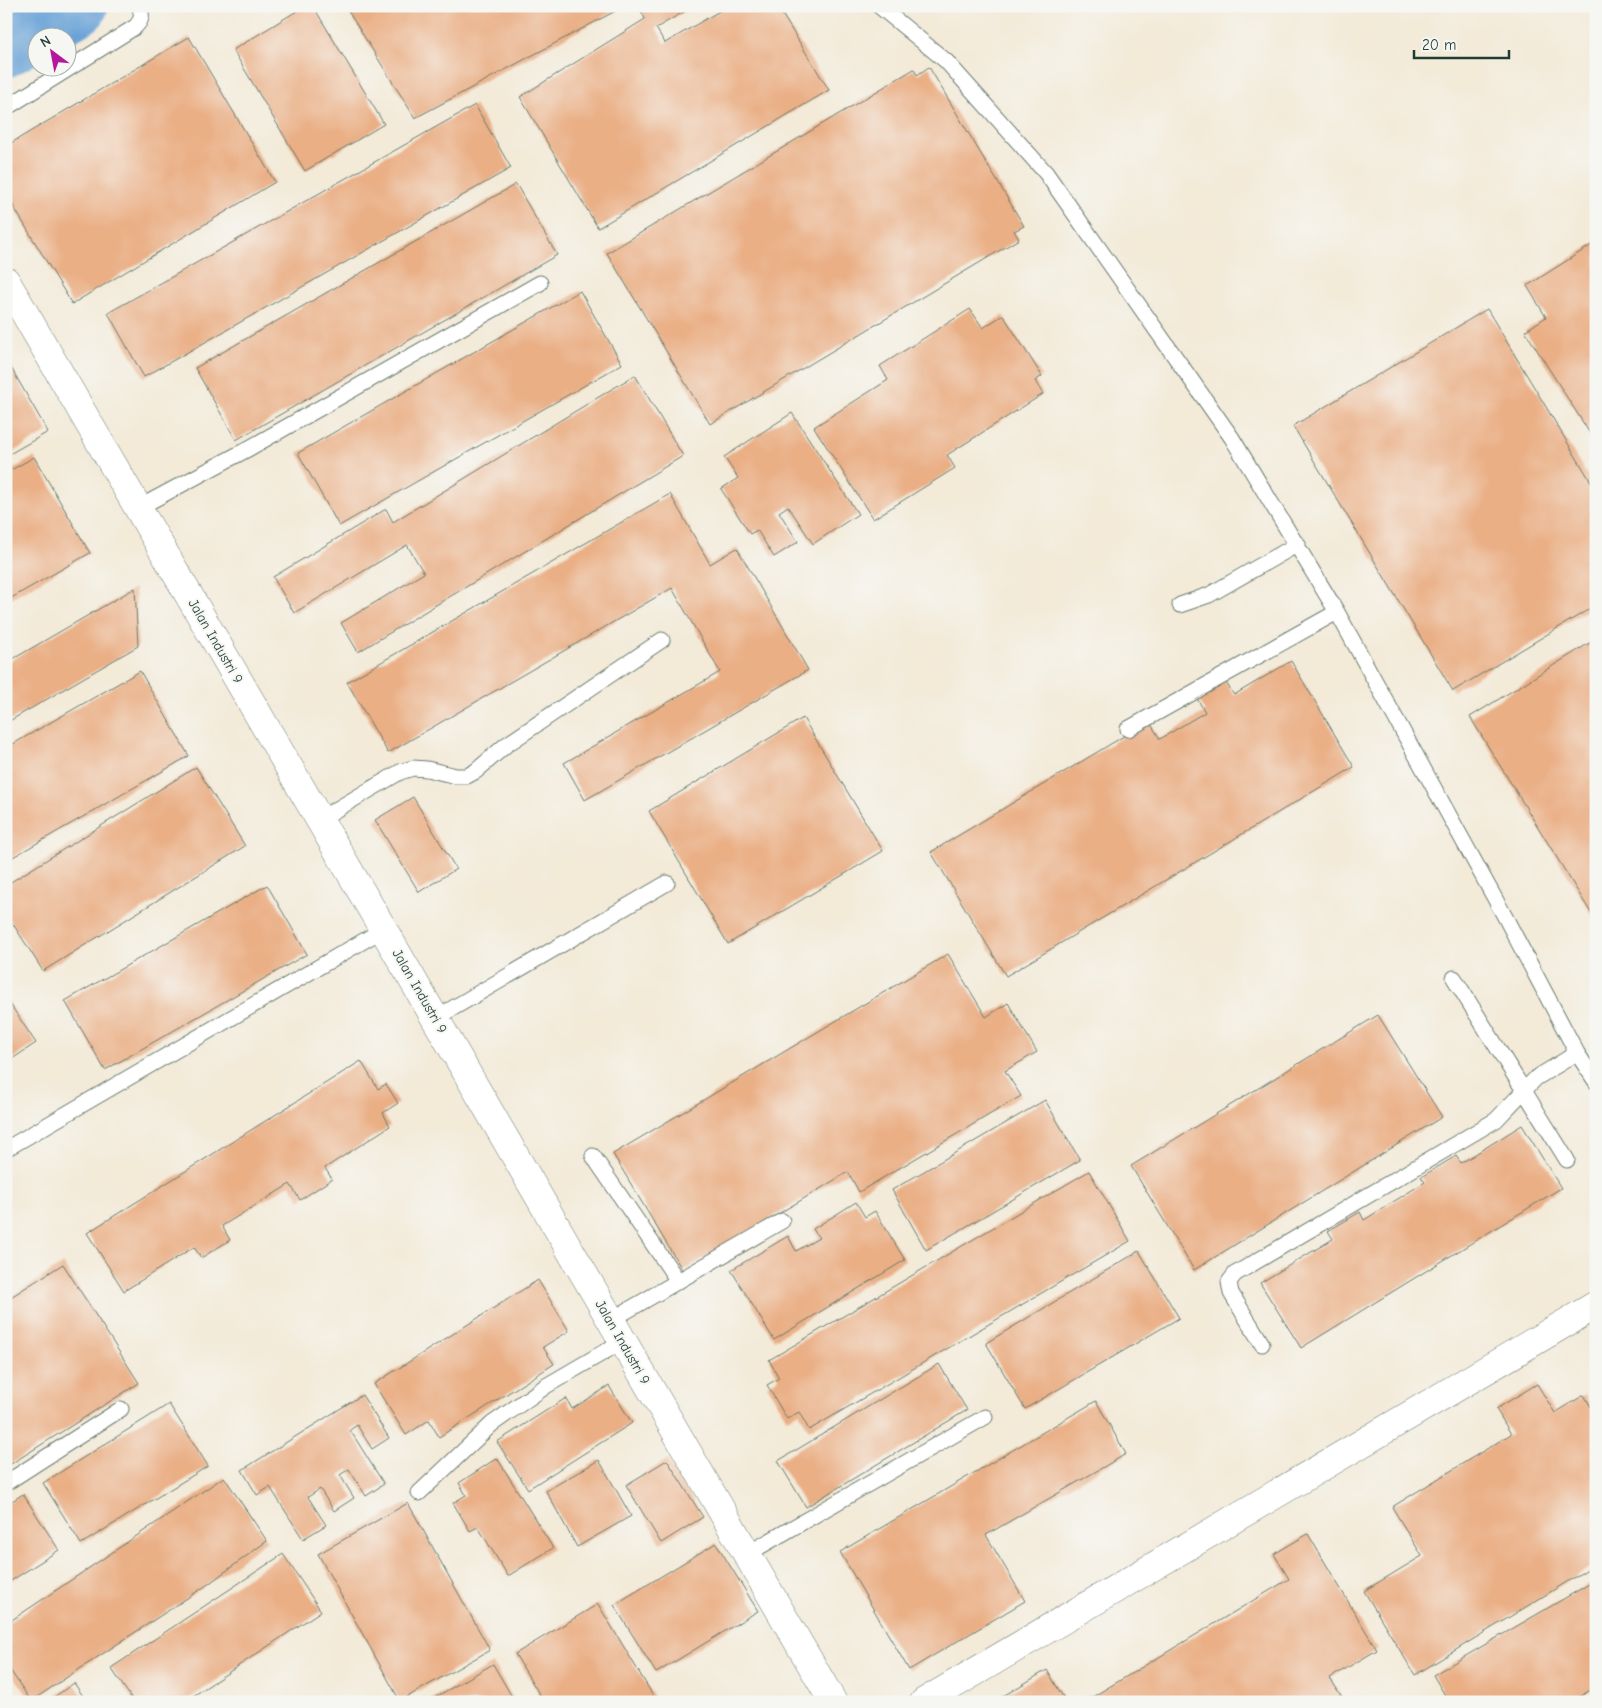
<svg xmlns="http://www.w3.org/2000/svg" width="1602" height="1708" viewBox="0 0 1602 1708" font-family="'Comic Neue',sans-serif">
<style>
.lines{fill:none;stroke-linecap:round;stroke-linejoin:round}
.river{stroke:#68a1d7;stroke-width:58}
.building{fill:#eaaf85}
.service-casing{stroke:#697a6d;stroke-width:17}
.minor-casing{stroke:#697a6d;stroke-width:29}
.service{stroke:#fff;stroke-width:15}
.minor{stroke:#fff;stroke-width:28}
.labels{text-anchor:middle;stroke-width:4;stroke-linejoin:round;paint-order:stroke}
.street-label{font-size:14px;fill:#1f3d34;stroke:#f6f6f2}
</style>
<rect width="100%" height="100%" fill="#f6f6f2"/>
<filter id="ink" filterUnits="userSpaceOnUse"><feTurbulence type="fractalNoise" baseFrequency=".02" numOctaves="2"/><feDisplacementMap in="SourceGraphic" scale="10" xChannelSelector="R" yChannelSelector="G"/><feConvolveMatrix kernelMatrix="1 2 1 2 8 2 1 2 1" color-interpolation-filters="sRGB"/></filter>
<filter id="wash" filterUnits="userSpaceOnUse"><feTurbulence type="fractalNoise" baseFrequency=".0096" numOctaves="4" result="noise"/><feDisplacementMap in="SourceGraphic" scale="20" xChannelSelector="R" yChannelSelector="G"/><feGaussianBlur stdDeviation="1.12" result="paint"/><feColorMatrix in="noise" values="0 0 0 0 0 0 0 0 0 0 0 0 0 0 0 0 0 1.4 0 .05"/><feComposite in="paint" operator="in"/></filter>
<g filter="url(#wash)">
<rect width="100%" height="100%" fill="#f3ead8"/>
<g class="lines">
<path class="river" d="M6,48L79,6"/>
</g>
<g id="blocks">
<path class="building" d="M305,6H313L384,124L305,171L233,50Z
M345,6H620L621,8L415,118Z
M639,6H694L656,28L665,43L728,6H777L829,90L598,228L520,97L645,19Z
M189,37L275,182L72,304L6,194V146Z
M929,67L1024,226L1014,231L1019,239L710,424L607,253L914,69L917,75Z
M475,105L511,168L144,377L108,313Z
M516,184L557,255L236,440L195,368Z
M1596,242V443L1525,331L1546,317L1527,286Z
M580,291L622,364L339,526L298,453Z
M970,309L983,328L1003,315L1042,376L1035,381L1043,394L947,455L955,468L873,519L814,427L888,380L880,366Z
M1487,309L1596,490V605L1453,691L1293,426Z
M6,359L48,432L6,456Z
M635,375L683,456L358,652L341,623L424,573L407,545L294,613L273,577L386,509L393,522Z
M792,413L858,514L813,544L788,506L779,512L798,542L774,557L757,530L750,534L721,489L738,478L724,457Z
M34,457L90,553L6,601V473Z
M670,494L710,564L737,548L808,670L585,800L564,763L720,672L672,588L388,753L347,682Z
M135,588L138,646L6,723V663Z
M1596,639V921L1470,717Z
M1291,661L1354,767L1006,976L931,852L1149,721L1160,739L1205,712L1195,695L1223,678L1234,695Z
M140,671L189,756L6,861V748Z
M803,718L883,851L728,944L649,811Z
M196,767L245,846L43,971L6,913V885Z
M413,797L456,869L419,892L375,820Z
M267,885L307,954L105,1070L65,1001Z
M948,954L986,1017L1008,1003L1037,1052L1005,1071L1021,1096L859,1192L848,1172L683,1271L613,1154Z
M6,998L36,1043L6,1063Z
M1378,1015L1442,1117L1194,1270L1131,1166Z
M361,1061L378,1089L386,1084L398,1103L383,1113L390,1126L325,1168L332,1179L300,1200L290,1184L222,1226L230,1240L201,1258L194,1247L124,1291L87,1233Z
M1045,1100L1080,1160L926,1250L892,1190Z
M1522,1125L1561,1188L1301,1348L1260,1283L1333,1239L1328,1231L1360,1212L1364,1220L1425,1182L1421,1177L1456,1156L1461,1163Z
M1089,1171L1130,1241L809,1430L799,1412L787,1419L767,1385L779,1378L769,1360Z
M856,1202L865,1217L875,1211L905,1260L774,1340L731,1270L788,1236L796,1251L819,1238L813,1229Z
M1139,1251L1179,1318L1025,1409L986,1343Z
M63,1264L139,1383L6,1467V1300Z
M538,1280L569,1331L543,1347L554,1364L439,1437L429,1420L406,1435L374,1384Z
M939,1364L967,1410L806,1507L778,1461Z
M1537,1384L1555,1413L1584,1395L1596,1415V1564L1415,1675L1364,1591L1422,1556L1392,1507L1511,1434L1496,1409Z
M609,1386L632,1423L528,1489L497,1442L566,1398L572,1409Z
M362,1395L389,1438L372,1449L357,1425L350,1430L384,1484L366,1496L349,1469L340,1475L354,1498L334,1511L320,1489L308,1497L326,1525L303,1539L270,1487L257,1495L242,1470Z
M1096,1401L1126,1454L986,1535L1025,1601L909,1670L840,1552Z
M169,1404L208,1466L81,1544L43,1483Z
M497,1458L553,1548L508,1576L478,1527L470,1531L453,1503L466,1495L459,1483Z
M599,1460L631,1516L577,1547L546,1491Z
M667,1460L703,1517L661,1543L626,1485Z
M224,1477L267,1541L207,1585L31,1701L6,1664V1624Z
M23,1494L59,1550L6,1584V1505Z
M408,1503L490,1650L400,1701L318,1554Z
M1308,1534L1377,1650L1330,1678L1345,1702H1084L1289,1579L1274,1554Z
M716,1543L758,1611L656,1673L614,1605Z
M283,1554L321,1611L184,1702H134L111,1668Z
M1596,1580V1687L1570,1702H1449L1433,1675Z
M598,1604L657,1702H544L515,1654Z
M493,1664L515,1702H427Z
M1047,1670L1066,1702H993Z
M74,1683L87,1702H47Z"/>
</g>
</g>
<g filter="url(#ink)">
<use href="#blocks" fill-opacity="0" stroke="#697a6d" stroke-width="1"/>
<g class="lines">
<g class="service-casing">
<path id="service" d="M879,6L946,61L1046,173L1232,438L1337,612L1504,915L1577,1053L1596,1082
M6,108L135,27C142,20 143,15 139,6
M138,508L246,450L540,283
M1180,605L1209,595L1298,544
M1128,729L1337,612
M320,819L400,772L413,768L427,769L456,776H467L476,771L506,745L662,640
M1454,978L1567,1160
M436,1018L667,883
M6,1149L384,929
M593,1156L678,1281
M611,1320L782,1221
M1262,1344L1231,1293L1229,1282L1235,1274L1496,1120L1536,1078L1577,1053
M6,1483L121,1409
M419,1493L492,1424L546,1386L623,1341
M747,1554L985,1417"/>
</g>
<g class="minor-casing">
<path id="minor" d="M6,281L833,1702
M924,1702L1596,1305"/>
</g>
<use href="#service" class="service"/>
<use href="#minor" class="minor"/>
</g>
</g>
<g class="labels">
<g class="street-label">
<text transform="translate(216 641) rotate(60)" y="5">Jalan Industri 9</text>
<text transform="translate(420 991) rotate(60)" y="5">Jalan Industri 9</text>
<text transform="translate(623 1342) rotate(60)" y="5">Jalan Industri 9</text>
</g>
</g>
<rect width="1602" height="1708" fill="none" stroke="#f6f6f2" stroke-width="25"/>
<g transform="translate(52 52) rotate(328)"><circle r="24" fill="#f6f6f2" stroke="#a0aca6"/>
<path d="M0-4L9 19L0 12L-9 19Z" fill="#b5179e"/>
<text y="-8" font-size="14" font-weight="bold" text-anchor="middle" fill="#1f3d34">N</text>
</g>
<path d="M1414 50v8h95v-8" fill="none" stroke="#1f3d34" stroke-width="2.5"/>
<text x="1422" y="50" font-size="15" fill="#1f3d34" stroke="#f6f6f2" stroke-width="4" paint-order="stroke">20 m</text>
</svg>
